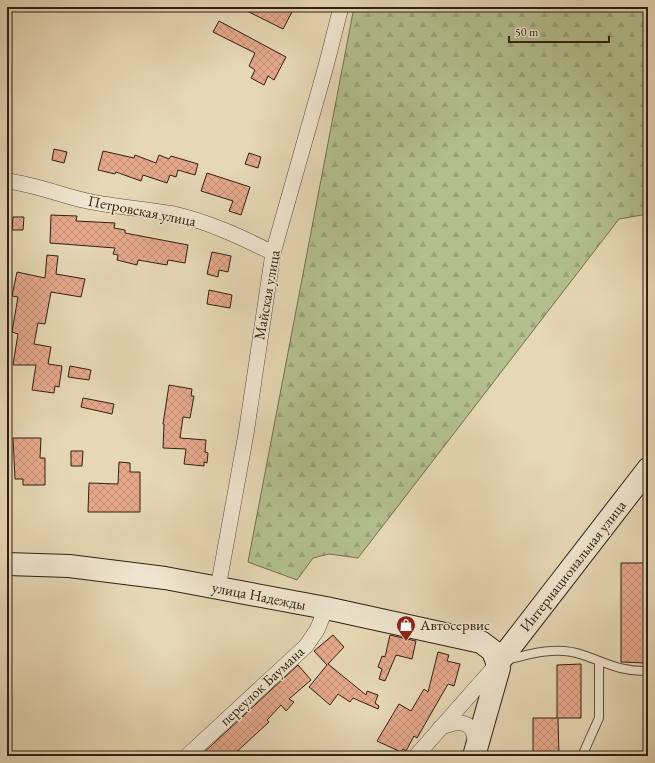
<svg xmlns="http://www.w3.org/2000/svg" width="655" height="763" viewBox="0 0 655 763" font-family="'EB Garamond',serif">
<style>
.forest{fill:url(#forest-firs);stroke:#727050}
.building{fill:url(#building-cross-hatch);stroke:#312010}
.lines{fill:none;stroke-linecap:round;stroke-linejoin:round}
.lane-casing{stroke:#5e4e39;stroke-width:10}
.street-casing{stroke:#5e4e39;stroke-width:16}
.secondary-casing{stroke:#312010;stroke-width:24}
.lane{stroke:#efe5cf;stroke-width:8}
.street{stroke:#efe5cf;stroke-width:15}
.secondary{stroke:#efe5cf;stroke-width:22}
.labels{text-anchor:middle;stroke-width:3;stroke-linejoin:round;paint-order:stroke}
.street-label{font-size:15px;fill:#312010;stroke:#efe5cf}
.poi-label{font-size:15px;fill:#312010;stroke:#efe5cf;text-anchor:start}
</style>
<defs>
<pattern id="forest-firs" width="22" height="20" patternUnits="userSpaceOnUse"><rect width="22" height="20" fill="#b3bf8f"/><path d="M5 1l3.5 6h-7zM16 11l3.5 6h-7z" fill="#9aa47a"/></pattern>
<pattern id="building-cross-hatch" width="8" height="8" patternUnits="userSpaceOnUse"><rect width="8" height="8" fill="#e5a88b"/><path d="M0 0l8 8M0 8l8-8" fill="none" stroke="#c59077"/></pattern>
</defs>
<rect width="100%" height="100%" fill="#e6d7b5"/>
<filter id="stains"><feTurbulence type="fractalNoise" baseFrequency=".005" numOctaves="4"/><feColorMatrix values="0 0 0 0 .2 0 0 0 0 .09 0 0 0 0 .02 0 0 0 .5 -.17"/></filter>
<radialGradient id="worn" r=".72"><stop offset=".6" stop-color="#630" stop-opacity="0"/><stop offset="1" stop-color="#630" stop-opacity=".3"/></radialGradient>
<path class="forest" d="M354,7H644L648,15V214L619,219L358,558L329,554L313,558L297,580L248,562Z"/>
<path class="building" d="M239,7H286L293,10L283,29Z
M219,21L286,57L274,80L268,76L264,85L251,78L255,70L249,66L255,53L213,32Z
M54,149L67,152L64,163L52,160Z
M103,151L134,158L135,155L156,163L159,155L169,159L171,156L198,164L195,175L178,170L176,177L170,175L167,183L143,175L141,181L116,172L115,174L98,170Z
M249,153L261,157L258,168L245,164Z
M207,173L250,187L241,215L229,211L233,201L201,191Z
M51,215L77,216L76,221L115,223L114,228L125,230V233L188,245L185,263L168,260L167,265L138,260L137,265L117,260L118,255L113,254L115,248L50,243Z
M13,217H24L23,230H12Z
M212,252L231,256L228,272L219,270L218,277L207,274Z
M47,255L58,256L56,274L85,279L81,297L51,292L45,324L38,323L34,344L51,347L48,364L62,366L59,387L55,386L54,393L32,390L36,365H13L18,334L12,332L18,297L12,296L17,272L45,278Z
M209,290L232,295L230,308L207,304Z
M70,366L91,370L89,380L68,377Z
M169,385L192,389L191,396H194L190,418L183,417L180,438L206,440L205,452L208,453L207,463L204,462V466L184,464L186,449L163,448L164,424H163Z
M83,398L114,404L112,414L81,407Z
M13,438H41L40,458H45V485H23V479H15Z
M71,451H83L82,466H71Z
M119,462L130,463V472H140V512H88L89,483L118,484Z
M621,563H646V663L621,662Z
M333,635L344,647L328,664L366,695L367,691L378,695L375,703L379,706L378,709L353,698L350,702L338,694L330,705L309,687L327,665L314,651Z
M390,635L416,641L412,659L396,655L385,681L379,679L382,669L378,667L382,656L385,657Z
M438,652L449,655L447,661L460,664L454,686L448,684L417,738L414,736L406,751L403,749L401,752L377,741L399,704L411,711L424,689L428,692Z
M581,664V718H558L559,756H533V718H557V665Z
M298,665L311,680L289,699L294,702L286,711L281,705L267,720L269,722L232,756H200Z"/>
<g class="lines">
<g class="lane-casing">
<path id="lane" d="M507,660C532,653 558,646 583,655C607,663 621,672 648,671
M582,756L599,718V662"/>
</g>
<g class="street-casing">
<path id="street" d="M7,181C34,184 60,195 87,201C116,207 145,209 174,214C209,222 241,237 273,253
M218,588L246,434L273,253L326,66L341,7
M440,728C461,718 475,721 476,747
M187,756L306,646L317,630L326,608
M416,756L498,663"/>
</g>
<g class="secondary-casing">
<path id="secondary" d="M7,564L69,566L165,578L326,608L481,642L493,651L499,668L474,756
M498,663L648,469"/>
</g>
<use href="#lane" class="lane"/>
<use href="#street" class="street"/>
<use href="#secondary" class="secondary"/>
</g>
<defs>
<g id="shop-pin" transform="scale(1)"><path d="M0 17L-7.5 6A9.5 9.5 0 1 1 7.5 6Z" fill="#8f2418" stroke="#efe5cf"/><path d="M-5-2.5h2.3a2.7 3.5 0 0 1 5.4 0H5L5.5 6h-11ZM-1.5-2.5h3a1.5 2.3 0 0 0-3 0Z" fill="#fff"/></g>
</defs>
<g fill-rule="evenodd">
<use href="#shop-pin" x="406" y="625"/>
</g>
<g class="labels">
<g class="street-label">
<text transform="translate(142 211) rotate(11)" y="5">Петровская улица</text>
<text transform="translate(267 295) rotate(-80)" y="5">Майская улица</text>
<text transform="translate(573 566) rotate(-52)" y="5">Интернациональная улица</text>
<text transform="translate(259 596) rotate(11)" y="5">улица Надежды</text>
<text transform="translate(262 686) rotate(-43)" y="5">переулок Баумана</text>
</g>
<g class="poi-label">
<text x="420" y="630">Автосервис</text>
</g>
</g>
<rect width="655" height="763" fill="none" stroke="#e6d7b5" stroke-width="24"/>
<rect x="8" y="8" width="639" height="747" fill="none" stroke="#312010" stroke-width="2"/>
<rect x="12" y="12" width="631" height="739" fill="none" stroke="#312010"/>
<path d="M509 36v6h100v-6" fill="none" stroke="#312010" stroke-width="2"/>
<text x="515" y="36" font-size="12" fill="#312010" stroke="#efe5cf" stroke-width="3" paint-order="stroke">50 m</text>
<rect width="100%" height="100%" filter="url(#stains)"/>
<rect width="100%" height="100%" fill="url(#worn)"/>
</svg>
